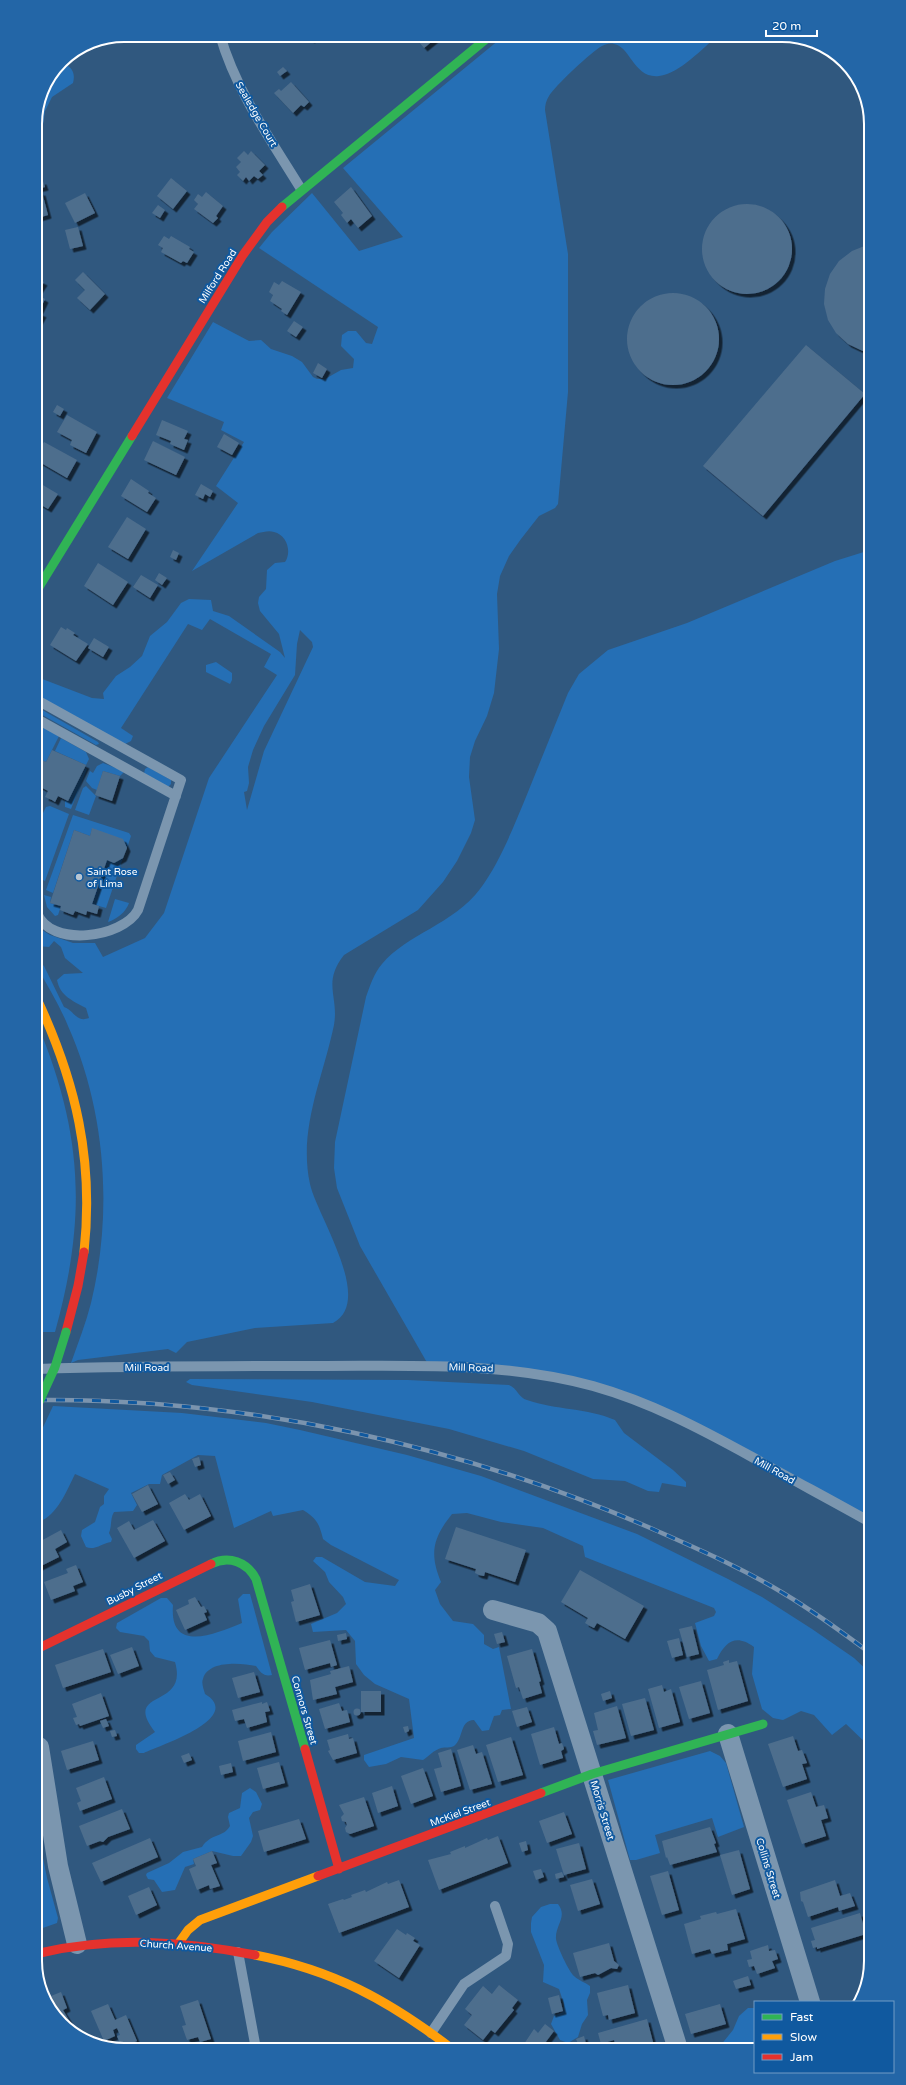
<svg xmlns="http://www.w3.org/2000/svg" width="906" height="2085" viewBox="0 0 906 2085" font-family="'Varela Round',sans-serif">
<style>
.green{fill:#256fb5;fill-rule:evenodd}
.building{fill:#4e6e8d;filter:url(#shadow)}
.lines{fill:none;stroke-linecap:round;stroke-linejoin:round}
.lane{stroke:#7b96af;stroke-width:10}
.street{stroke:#7b96af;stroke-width:20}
.fast{stroke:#30b455;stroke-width:9}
.slow{stroke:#ff9f0a;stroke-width:9}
.jam{stroke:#e5322d;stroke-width:9}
.rail-casing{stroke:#7b94ae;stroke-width:4.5}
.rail{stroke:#10599f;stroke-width:3;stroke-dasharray:9;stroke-linecap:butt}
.fast-bridge{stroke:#30b455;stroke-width:9}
.poi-dot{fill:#b7c5d2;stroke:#10599f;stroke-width:1.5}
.labels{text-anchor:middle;stroke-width:4;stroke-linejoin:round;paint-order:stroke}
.street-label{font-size:10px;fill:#fff;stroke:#10599f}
.poi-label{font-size:10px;fill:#fff;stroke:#10599f;text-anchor:start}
.rim{fill:none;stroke:#fff;stroke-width:2}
</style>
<defs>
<filter id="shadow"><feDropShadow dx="3.5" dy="3.5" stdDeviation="0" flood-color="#0009"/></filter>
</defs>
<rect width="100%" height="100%" fill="#30587f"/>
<path class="green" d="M505,35H719C702,48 681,73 659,76C634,79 630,46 614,44C610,43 606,44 602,46C592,51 554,87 549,96C546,101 545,105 545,110L568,254V392L558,504L555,508L539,516L521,539L509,556L500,576L497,594L499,649L494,693L487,716L475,741L470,757L469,777L475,820L471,833L457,861L443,882L418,910L344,955C322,983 339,996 334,1025C323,1078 298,1129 310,1184C317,1216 375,1301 333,1323L255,1328L187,1342L176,1353L168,1349L78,1360L71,1363C78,1343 86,1323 91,1303C113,1213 106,1111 68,1026C60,1006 48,987 37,967V959L44,966L64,1007C74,1010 76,1023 89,1018L86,1008C73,1001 60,996 57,980L64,974L83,973L65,958L61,947L54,941L49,947L37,946V927L50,935L73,943H95L103,957L145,938L164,913L209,778L277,675L264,667L271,654L210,619L202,630L188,624L121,728L133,736L131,741L125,744L37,696V677L92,698L104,699L103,693L116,676L130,667L142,656L150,636L167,622L181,603L189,599L211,600L213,611L229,616L280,652L285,658L279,634L260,611L258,603L259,597L266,589L267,570L275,563L285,562C292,552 287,535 274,532C269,530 263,532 258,533L192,571L238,503L216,486L244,442L221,430L224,422L167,398L213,322L249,341L261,340L271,349L292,356L302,362L313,377L317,379H325L341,370L353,368L354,359L341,346L342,335L348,331H356L366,343L372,344L378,327L259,248L272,232L312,193L359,251L403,237L343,168ZM300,630L312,642L313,647L264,751L247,810L244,792L247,791L249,783L248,767L253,750L264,726L295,675L297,644Z
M60,63C71,65 76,72 73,83L52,97L45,111L41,139L35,143V119L44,85Z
M867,551L870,1522L686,1422L560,1378L429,1366L360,1246L337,1188L334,1168L335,1142L366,997C370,986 374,973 382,964C407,934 454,924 480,889C500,862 513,828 526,797C540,762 554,728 568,693L579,674L608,650L687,623L835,561Z
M216,662L232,673V680L230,684L206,672V665Z
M37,707L98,742L99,744L96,745L37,712Z
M37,724L59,736L46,762L37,758Z
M61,738L86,752L89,759L86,765L55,751Z
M103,763L124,771L123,773L120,776L103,771L97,790L92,788L86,781L90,771L93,773L97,766Z
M148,767L171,780V784L168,787L144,774L145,769Z
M85,768L87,769L71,809L65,807V800L68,801Z
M86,786L96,796L89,815L75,810L83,788Z
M50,806L69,814L45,881L41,879L37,858V825L46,807Z
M73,815L129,833L131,836L127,848L92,829L90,836L74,830L53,893L46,890Z
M123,858L106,908L92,904L107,860L114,863Z
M44,895L51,897L50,903L61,906L58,915L55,916L47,907Z
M115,899L129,903C126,912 117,919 108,922Z
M37,1023C83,1133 87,1217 55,1332H38Z
M190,1379L408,1380L509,1385C517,1388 519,1398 527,1400C556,1410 587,1408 615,1420L624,1433L673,1470L686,1482V1487L662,1483L659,1492L648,1491L625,1481L593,1479L524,1451L449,1429L312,1402L192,1385L186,1382Z
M53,1406L182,1413L266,1423L300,1430L407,1455L481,1476L637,1534L728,1579L762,1597L812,1629L854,1658L870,1673V1747L846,1724L832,1735L814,1715L801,1711L783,1720L773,1718L762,1709L752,1674L754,1647C736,1634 726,1641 717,1659L709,1661L701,1646L695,1623L714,1616L716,1612L714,1608L585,1557L583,1546L543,1528L501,1522L467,1513L452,1514C433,1538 429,1553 441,1582L435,1590L440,1604L453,1621L473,1624L484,1635V1644L493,1649L499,1647L511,1709L502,1710L500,1715L494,1716L489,1730L482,1731L474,1720C459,1721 464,1738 454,1746C451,1748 445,1747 441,1748C434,1750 429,1756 423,1760L401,1757L386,1764L369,1767L364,1760V1755L414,1738L409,1699L375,1684L364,1675L356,1664L355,1641L346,1630L313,1632L311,1624L337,1613L346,1604L343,1597L329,1582L325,1572L313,1561L316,1557H322L365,1582L395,1586L399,1580L331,1545L323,1539C319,1523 317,1519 303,1510L273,1516L271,1511L234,1528L215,1456L198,1455L162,1475L160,1484H149L131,1493L137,1505L133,1511L114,1512C110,1518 112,1526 109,1533L112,1539L111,1542C103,1543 94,1551 86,1547L81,1536L82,1530L95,1522L100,1507L104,1504V1496L109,1489L75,1474C66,1492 58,1514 39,1522L38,1438Z
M243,1594H250L272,1675C264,1677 260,1672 256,1666C241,1663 208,1660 203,1679C201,1683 204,1690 205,1694C245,1718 159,1746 144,1753H139L136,1749V1745L155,1732C121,1688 189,1710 175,1662L155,1657L150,1651L149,1641L144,1636L120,1632L116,1628L117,1623L161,1598H167L173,1605C169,1654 215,1634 242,1623L238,1599Z
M710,1751L720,1756L726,1763L744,1827L718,1837L712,1818L655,1835L660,1853L636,1860H630L608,1780Z
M250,1788L256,1792L262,1804L260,1810L253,1812L249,1818L253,1836L251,1842L241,1856H233L212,1851L193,1859L194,1864L185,1867L175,1890L162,1892L154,1880L148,1879L146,1875L147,1873L169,1863L183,1852L202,1847C211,1833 223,1838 230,1826L228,1817L229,1813L240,1808L242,1793Z
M39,1838L47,1878L58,1918L57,1923L40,1929Z
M550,1904H558C568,1917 555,1925 556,1939C557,1946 569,1972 574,1976C579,1981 585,1982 590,1986V1993L587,2000L588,2015L582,2024L578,2037L568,2043L560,2040L551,2024L554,2016L563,2012L564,2004L559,1989L543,1982L544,1965L531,1932V1923L532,1917L541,1907Z
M748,2008H755V2046H720L733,2030L739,2016Z"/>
<path class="building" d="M303,35H317L311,40L309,37L306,39Z
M413,35H440L424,48Z
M283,67L287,71L280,76L277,72Z
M291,82L309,102L304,107L301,105L293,113L274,93L279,89L281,91Z
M244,151L248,155L251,151L265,165L259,171L263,175L258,179L254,176L249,181L246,177L243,181L237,175L240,172L236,167L241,162L237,158Z
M171,178L187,191L173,209L157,196Z
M43,181L45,187L37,189L35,183Z
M351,187L372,216L358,228L351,219L347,223L341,215L343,213L334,202Z
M42,192L48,215L38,218L35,194Z
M206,192L223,206L216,216L218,218L213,223L194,209L198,204L194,200L198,194L202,197Z
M85,193L95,213L75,223L65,203Z
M702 249a45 45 0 1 1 90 0a45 45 0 1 1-90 0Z
M158,205L165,210L160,218L152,213Z
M78,227L83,246L70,249L65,230Z
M164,236L169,239L171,236L190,247L189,249L194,252L187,263L183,261L181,263L161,252L163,248L158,245Z
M867,245V353L848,344L836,333L828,320L824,304L825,289L830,274L839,261L852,251Z
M83,272L105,294L90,310L77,298L85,290L75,280Z
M36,278L44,282L39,290L36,288Z
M282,281L301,292L287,315L281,311L282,309L270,301L273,295L269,292L274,282L279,285Z
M627 339a46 46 0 1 1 92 0a46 46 0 1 1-92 0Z
M36,294L45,299L39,312L43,314L36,327Z
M294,321L303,327L296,337L287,331Z
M806,345L865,394L763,516L703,466Z
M318,363L327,369L322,378L313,373Z
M57,405L64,409L60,416L53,412Z
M67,415L97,432L86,453L70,445L72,440L57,432Z
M162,420L188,431L184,439L188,440L184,450L170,444L171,441L156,435Z
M224,434L239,443L232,455L217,447Z
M153,441L185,457L176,475L144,460Z
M44,442L77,460L67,478L36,460V456Z
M131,479L149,491L148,493L156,498L147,512L121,496Z
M36,481L58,494L48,509L36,502Z
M201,484L213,491L210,497L205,494L203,499L195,495Z
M127,517L146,529L128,559L108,547Z
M173,550L179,553L176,560L170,557Z
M98,563L128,582L113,605L84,586Z
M159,573L167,578L162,585L155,580Z
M141,575L158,585L150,598L133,587Z
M61,627L66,630L67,628L75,633L73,635L88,644L76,661L50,645Z
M94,638L109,647L103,657L88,648Z
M52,750L86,765L68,801L58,796L55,802L52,800L45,797L48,791L37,785V758L46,762Z
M103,771L120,776L112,801L95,795Z
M92,828L123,839L127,848L123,858L114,863L107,860L92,904L99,906L97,914L87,911L86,915L75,911L73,915L60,910L61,906L50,903L74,830L90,836Z
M199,1457L201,1465L195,1467L192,1459Z
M170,1472L175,1480L168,1484L163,1475Z
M148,1485L158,1504L142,1512L132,1494Z
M185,1494L189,1500L200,1494L211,1516L184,1530L169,1503Z
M153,1520L165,1541L134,1558L117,1528L129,1521L134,1530Z
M456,1527L526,1550L515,1582L485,1572L484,1576L479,1575L475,1573L476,1569L445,1559Z
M61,1530L67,1542L55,1549L59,1557L39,1567V1542Z
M76,1565L83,1582L73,1586L75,1591L51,1600L44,1582L68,1573L66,1569Z
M580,1570L644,1606L625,1639L597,1623L594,1628L590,1626L585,1623L588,1618L561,1602Z
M310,1584L320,1615L296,1622L291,1602L294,1601L291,1590Z
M195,1597L201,1607L204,1606L207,1612L204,1613L207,1620L185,1630L176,1610L189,1604L188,1600Z
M692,1626L699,1654L687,1657L679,1629Z
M502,1632L505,1642L497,1644L494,1634Z
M346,1633L347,1639L338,1641L337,1635Z
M679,1638L683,1655L672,1658L667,1641Z
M330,1640L337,1665L331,1667L330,1663L305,1670L299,1648Z
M132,1647L139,1666L118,1674L110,1655Z
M103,1649L111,1672L63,1688L55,1665Z
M532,1649L541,1681L539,1682L542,1693L523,1699L519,1687L516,1688L507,1656Z
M729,1660V1663L737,1661L748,1701L718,1710L707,1670L724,1665L723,1662Z
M349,1666L353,1682L335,1687L337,1694L313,1700L310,1680L331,1674L330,1671Z
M254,1672L260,1692L238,1698L232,1678Z
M701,1681L710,1713L689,1719L679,1687Z
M662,1685L664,1692L671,1689L680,1722L659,1728L648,1689Z
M361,1691H381V1712H361Z
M610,1691L612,1698L603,1701L601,1694Z
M101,1693L109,1716L80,1726L79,1724L76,1725L73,1718L77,1717L72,1704Z
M645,1698L654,1730L631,1736L622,1704Z
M262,1702V1704L267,1702L270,1711L265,1712L267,1722L247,1728L244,1719L235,1721L232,1710Z
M339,1703L342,1711L347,1710L350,1722L325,1729L319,1709Z
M617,1706L626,1738L597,1745L593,1731L598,1730L594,1713Z
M527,1707L532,1722L517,1727L512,1711Z
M353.5 1712a3.5 3.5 0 1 1 7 0a3.5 3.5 0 1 1-7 0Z
M106,1719L109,1726L103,1728L100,1721Z
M408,1726L409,1731L405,1733L403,1727Z
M554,1727L559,1744L562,1743L564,1749L561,1751L563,1758L540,1765L531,1734Z
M115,1730L117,1736L112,1737L110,1731Z
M271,1732L276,1752L243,1761L238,1741Z
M348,1734L349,1739L353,1738L357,1753L333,1760L328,1751L330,1750L327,1740Z
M793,1736L798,1751L802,1750L807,1763L802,1764L807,1779L783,1787L768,1744Z
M511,1737L523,1775L498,1782L486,1745Z
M93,1741L99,1760L67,1770L61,1751Z
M473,1745L476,1754L482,1752L492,1784L470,1790L457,1750Z
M451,1749L461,1786L441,1792L434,1769L442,1767L438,1753Z
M189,1753L192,1760L184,1763L181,1756Z
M279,1762L285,1783L263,1789L257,1768Z
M231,1763L233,1772L221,1775L219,1766Z
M423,1768L433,1796L411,1804L401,1776Z
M104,1777L112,1799L80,1811L77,1803L81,1801L76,1788Z
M392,1786L398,1806L378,1813L372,1793Z
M811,1792L816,1807L824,1805L828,1818L821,1820L826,1836L802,1844L787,1800Z
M364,1797L374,1826L350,1834L346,1832L345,1828L347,1825L346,1822L342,1821L341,1817L344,1814L339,1805Z
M122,1809L130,1829L108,1837L103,1842L100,1841L87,1846L79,1826Z
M564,1812L572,1834L547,1843L539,1821Z
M299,1819L306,1839L264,1852L258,1831Z
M710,1827L716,1843L714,1844L717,1852L670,1865L667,1857L666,1858L662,1841Z
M498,1836L508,1863L439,1890L428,1860L451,1854L450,1852L465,1846V1848L487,1838L488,1840Z
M150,1838L158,1857L101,1882L92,1863Z
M526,1841L528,1850L522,1852L519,1843Z
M579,1843L586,1869L564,1875L556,1849Z
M739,1850L750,1889L732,1895L720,1855Z
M212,1851L217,1863L211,1865L220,1886L210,1889L209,1885L197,1890L189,1869L196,1866L193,1859Z
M541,1869L544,1877L536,1880L533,1871Z
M668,1871L679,1910L662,1915L650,1876Z
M562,1872L564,1877L556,1879L555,1874Z
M592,1879L600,1904L578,1911L570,1885Z
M399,1880L409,1907L339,1933L328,1904L343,1899L344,1900L352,1897L351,1895L365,1890L366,1892L387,1882L388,1884Z
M835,1880L840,1896L850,1893L855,1906L839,1911L838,1907L808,1917L803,1902L801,1901L800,1892Z
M149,1887L157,1905L136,1915L128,1896Z
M736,1909L745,1939L727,1944L728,1950L712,1954L710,1949L692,1954L684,1924L701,1919L700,1916L716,1912L717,1914Z
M860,1913L866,1934L817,1949V1947L813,1948L811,1941L815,1940L811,1928Z
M397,1929L406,1935L407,1933L415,1938L413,1941L420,1945L399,1978L374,1961Z
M609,1943L614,1961L619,1965L617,1969L611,1968L598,1975L595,1973L580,1977L573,1953Z
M768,1945L769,1951L775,1950L778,1959L772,1961L775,1968L757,1974L754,1966L749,1967L747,1960L752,1959L750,1951Z
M748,1976L751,1985L736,1989L733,1981Z
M499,1985L518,2000L512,2008L514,2010L495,2033L491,2030L483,2040L464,2025L472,2015L465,2009L483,1986L492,1994Z
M628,1985L635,2013L609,2020L608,2015L603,2016L597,1993Z
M61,1992L67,2008L63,2010L73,2027L68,2028L46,1998Z
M559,1995L563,2011L552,2014L548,1998Z
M198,2000L211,2039L200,2042L198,2037L187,2040L182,2026L186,2025L180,2006Z
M108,2004L115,2020L126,2015L137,2041L122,2048L117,2036L120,2035L117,2028L113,2030L115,2036L104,2041L91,2011Z
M720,2004L726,2024L691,2034L685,2014Z
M647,2019L653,2042L637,2046H616L614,2040L601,2044L598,2033Z
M545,2024L554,2031L542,2047H522L534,2029L538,2033Z
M584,2036L586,2044L579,2046L576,2039Z
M198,2045L199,2049H185Z"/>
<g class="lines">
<path class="lane" d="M220,35C236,91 271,140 301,189
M37,700L181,780L138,910C123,938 50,948 37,913
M37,719L176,796
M38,1369C134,1366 230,1366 325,1366C417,1366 504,1362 593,1386C650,1402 701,1429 752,1457C791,1479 831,1500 870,1522
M238,1952L256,2049
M431,2033L464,1984L506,1956L508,1944L495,1906"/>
<path class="street" d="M493,1610L538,1623L547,1631L677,2046
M728,1734L810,2002
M39,1747L58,1866L77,1944"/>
<path class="fast" d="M282,207L491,35
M36,592L132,436
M211,1564C229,1555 247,1562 256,1579L305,1749
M541,1793L592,1774L763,1724"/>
<path class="slow" d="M37,999C76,1082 94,1160 84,1252
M178,1944L188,1930L200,1920L318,1876
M255,1955C333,1970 388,2000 451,2048"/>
<path class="jam" d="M132,436L243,255L267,222L282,207
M66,1332L78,1286L84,1252
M39,1648L211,1564
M305,1749L339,1869
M318,1876L541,1793
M40,1953C112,1936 183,1941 255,1955"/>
<g class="rail-casing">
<path id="rail" d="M38,1400C249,1398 463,1446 655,1530C698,1549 742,1568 783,1593C813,1611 842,1632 870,1653"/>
</g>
<use href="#rail" class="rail"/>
<path class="fast-bridge" d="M38,1404L55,1367L66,1332"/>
</g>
<circle class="poi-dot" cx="79" cy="877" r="4"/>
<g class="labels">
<g class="street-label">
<text transform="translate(257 114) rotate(60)" y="4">Sealedge Court</text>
<text transform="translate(217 276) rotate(-58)" y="4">Milford Road</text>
<text x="147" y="1371">Mill Road</text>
<text transform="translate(471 1367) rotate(2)" y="4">Mill Road</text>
<text transform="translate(775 1470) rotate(29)" y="4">Mill Road</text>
<text transform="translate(134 1588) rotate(-27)" y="4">Busby Street</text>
<text transform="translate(305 1710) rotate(74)" y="4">Connors Street</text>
<text transform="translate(603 1810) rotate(73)" y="4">Morris Street</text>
<text transform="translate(460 1812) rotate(-20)" y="4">McKiel Street</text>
<text transform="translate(769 1868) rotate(73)" y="4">Collins Street</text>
<text transform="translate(176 1945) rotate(4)" y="4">Church Avenue</text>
</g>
<g class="poi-label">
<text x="87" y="875">Saint Rose<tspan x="87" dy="12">of Lima</tspan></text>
</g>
</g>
<path d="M0 0H906V2085H0ZM124 42H782A82 82 0 0 1 864 124V1961A82 82 0 0 1 782 2043H124A82 82 0 0 1 42 1961V124A82 82 0 0 1 124 42Z" fill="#2366a7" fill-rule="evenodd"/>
<path class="rim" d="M124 42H782A82 82 0 0 1 864 124V1961A82 82 0 0 1 782 2043H124A82 82 0 0 1 42 1961V124A82 82 0 0 1 124 42Z"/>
<rect x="754" y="2001" width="140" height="72" fill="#10599f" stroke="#709bc5"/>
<rect x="762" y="2014" width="20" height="6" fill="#30b455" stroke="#709bc5"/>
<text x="790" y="2021" font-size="12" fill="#ffffff">Fast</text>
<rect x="762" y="2034" width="20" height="6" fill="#ff9f0a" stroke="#709bc5"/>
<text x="790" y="2041" font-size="12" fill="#ffffff">Slow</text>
<rect x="762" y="2054" width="20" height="6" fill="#e5322d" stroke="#709bc5"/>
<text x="790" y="2061" font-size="12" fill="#ffffff">Jam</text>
<path d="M766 30v6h51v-6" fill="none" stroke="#ffffff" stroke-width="2"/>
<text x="772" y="30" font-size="12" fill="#ffffff" stroke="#10599f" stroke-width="3" paint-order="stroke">20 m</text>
</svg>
